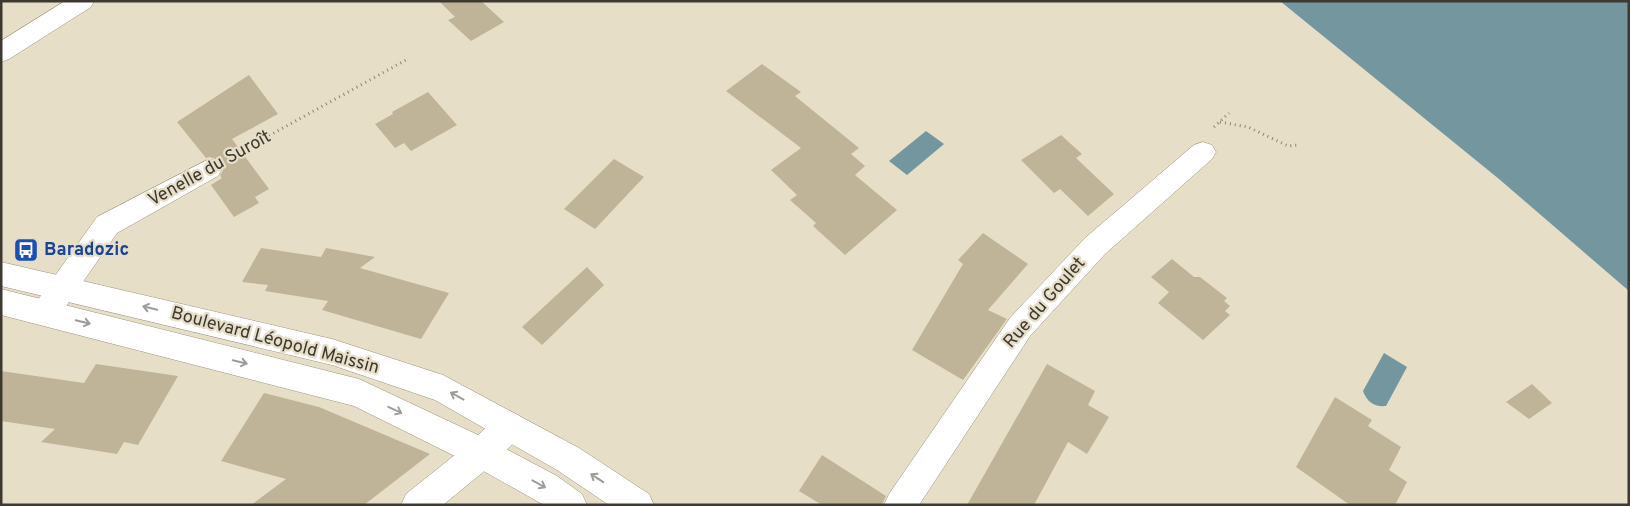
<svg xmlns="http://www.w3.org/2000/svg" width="1630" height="506" viewBox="0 0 1630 506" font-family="Overpass,sans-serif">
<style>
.water{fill:#73969f}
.building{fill:#c0b498}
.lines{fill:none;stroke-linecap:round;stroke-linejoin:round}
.street-casing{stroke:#9a927d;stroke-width:1}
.secondary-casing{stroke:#9a927d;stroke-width:1}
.path{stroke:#8b8576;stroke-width:3;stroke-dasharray:1 4;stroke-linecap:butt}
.street{fill:#fff;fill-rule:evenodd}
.secondary{fill:#fff;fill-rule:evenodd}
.oneway{stroke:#9e9c98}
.labels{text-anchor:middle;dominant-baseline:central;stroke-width:4.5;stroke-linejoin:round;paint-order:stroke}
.street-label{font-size:18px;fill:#3d3930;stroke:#e7dec8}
.transit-label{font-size:18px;font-weight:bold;fill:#164399;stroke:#e7dec8;text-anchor:start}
</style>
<rect width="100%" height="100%" fill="#e7dec8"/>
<g class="water">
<polygon points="1280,1 1629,1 1629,291 1499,179"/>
<polygon points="926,131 944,144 907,175 889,161"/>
<path d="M1384,353l23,14 -21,39c-12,1 -19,-4 -23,-15z"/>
</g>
<g class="building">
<polygon points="439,1 481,1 504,22 471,41 448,20 455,17"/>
<polygon points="762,64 801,92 795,96 859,148 851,154 865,166 855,175 897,210 845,255 813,226 816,223 790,200 797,195 771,170 801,148 726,91"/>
<polygon points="249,75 278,114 232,139 269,189 255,197 259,203 234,217 211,185 222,178 220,176 224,168 220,161 210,157 206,158 177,122"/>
<polygon points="428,92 457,125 411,151 404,143 395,148 375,124 393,114 392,112"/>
<polygon points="1061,135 1082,154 1076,158 1114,194 1088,216 1060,189 1054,193 1021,160"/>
<polygon points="614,159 644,177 595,229 564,209"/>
<polygon points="983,233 1028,264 988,310 1007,319 963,380 912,350 963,264 958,260"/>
<polygon points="261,248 321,257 326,248 375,257 360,268 449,293 421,339 322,310 328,301 265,291 268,285 242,282"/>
<polygon points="1172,259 1194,277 1200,277 1227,298 1224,301 1230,306 1225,311 1230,315 1203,340 1158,303 1169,292 1151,277"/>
<polygon points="587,267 604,285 542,345 522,327"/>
<polygon points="96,364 178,376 138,445 124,442 117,454 41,442 55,429 1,421 1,371 84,383"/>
<polygon points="1047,364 1095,391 1088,405 1109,417 1087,454 1068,442 1034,505 967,505"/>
<polygon points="1532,384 1552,403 1529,419 1506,402"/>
<polygon points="264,393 319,407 430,454 364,505 251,505 286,479 221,461"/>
<polygon points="1335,397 1372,420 1368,426 1401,447 1389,470 1407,482 1395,505 1350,505 1296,467"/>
<polygon points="822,455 886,496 882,505 822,505 799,491"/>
</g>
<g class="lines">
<defs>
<g id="street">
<polygon points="65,1 94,1 91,7 9,59 1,62 1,41"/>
<polygon points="1203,142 1212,145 1216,152 1212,159 1105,254 1030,336 919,505 884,505 889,494 1010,318 1085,238 1194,145"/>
<polygon points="209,159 218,162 222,169 218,176 117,233 55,322 45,326 35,322 31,313 35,304 97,217"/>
<polygon points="509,411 520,416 524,426 520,436 493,464 443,505 401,505 406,494 471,442 498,416"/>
</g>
<g id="secondary">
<polygon points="1,262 332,339 443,375 579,448 649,494 654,505 609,505 557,470 435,400 332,365 1,286"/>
<polygon points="1,289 359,379 493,442 557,476 582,494 587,505 544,505 471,464 354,406 1,315"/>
</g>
</defs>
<use href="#street" class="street-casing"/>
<use href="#secondary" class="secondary-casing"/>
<g class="path">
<polyline points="1220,122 1248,127 1288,146 1299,145"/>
<polyline points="1214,127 1229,113"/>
<polyline points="234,155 406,60"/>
</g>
<use href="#street" class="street"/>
<use href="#secondary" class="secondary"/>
</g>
<defs><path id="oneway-shaft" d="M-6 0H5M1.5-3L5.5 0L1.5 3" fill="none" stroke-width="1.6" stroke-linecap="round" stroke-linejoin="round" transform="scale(1.25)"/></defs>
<g class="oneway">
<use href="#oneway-shaft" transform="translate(150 308) rotate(-167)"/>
<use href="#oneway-shaft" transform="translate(83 322) rotate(14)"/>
<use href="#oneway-shaft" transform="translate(240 362) rotate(14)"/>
<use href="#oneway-shaft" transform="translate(457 396) rotate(-151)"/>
<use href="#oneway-shaft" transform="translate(395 410) rotate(25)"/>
<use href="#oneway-shaft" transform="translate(597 478) rotate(-147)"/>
<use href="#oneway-shaft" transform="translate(539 484) rotate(29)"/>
</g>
<defs>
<symbol id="bus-square" viewBox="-11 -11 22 22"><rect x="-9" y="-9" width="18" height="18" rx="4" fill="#1a4fb4" stroke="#e7dec8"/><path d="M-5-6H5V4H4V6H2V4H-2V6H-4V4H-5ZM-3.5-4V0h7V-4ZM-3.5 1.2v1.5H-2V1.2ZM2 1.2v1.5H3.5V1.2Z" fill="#fff"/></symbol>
</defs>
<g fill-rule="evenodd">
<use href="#bus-square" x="12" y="236" width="28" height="28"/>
</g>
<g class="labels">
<g class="street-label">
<text transform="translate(210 169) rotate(-29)">Venelle du Suroît</text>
<text transform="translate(1045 303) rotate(-49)">Rue du Goulet</text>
<text transform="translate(275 341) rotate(15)">Boulevard Léopold Maissin</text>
</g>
<g class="transit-label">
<text x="44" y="250">Baradozic</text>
</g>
</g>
<rect width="1630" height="506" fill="none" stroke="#3d3930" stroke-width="5"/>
</svg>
